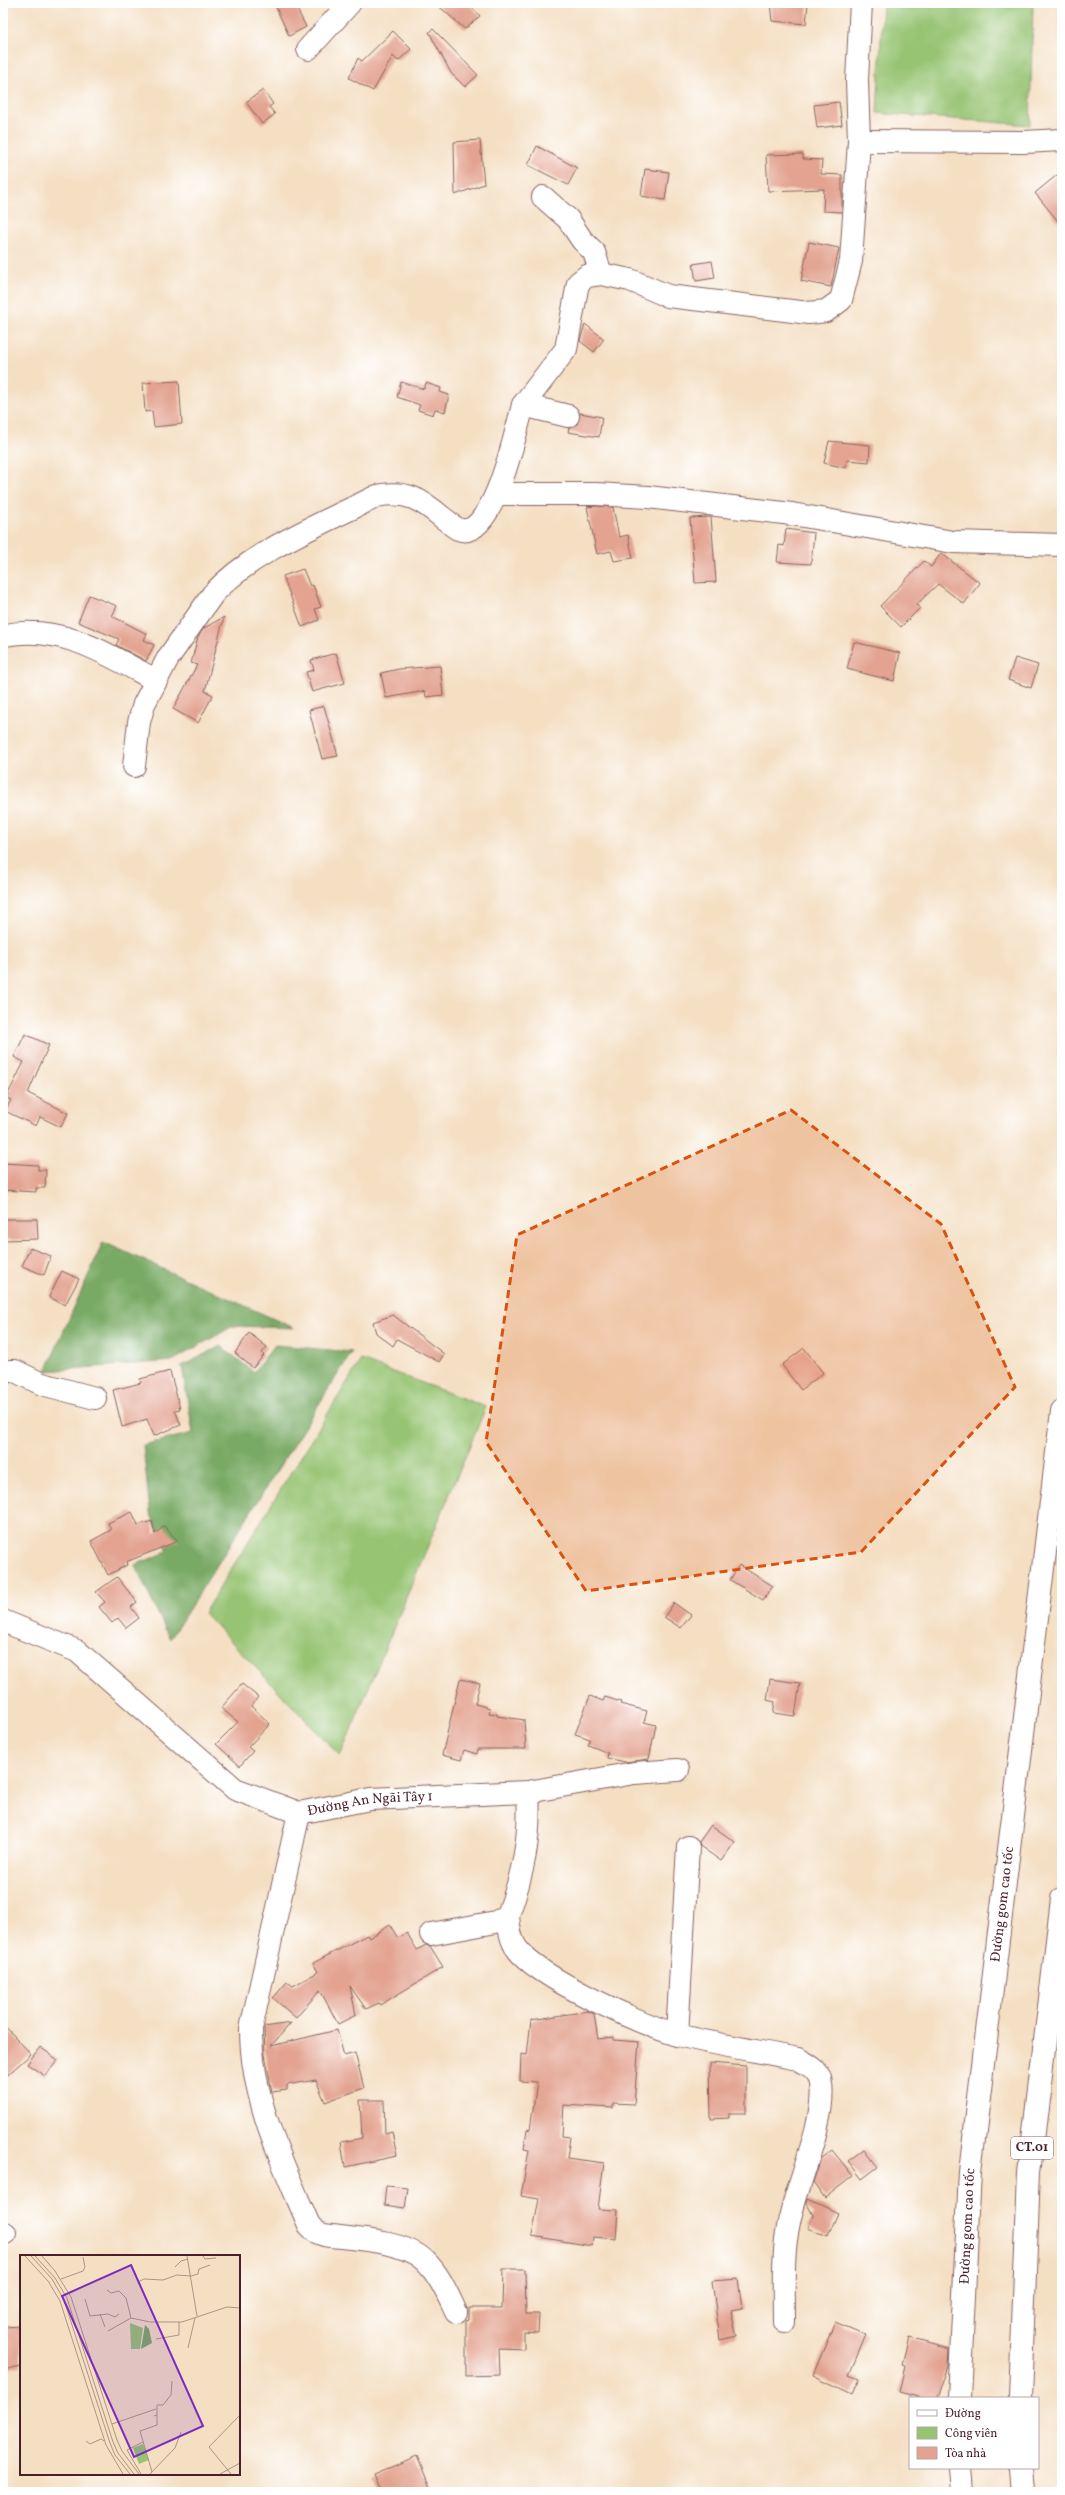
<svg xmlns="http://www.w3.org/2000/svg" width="1065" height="2495" viewBox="0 0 1065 2495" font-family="Vollkorn,serif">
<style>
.green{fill:#97c473;stroke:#70724f}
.forest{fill:#79aa65;stroke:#626448}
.building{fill:#e3a390}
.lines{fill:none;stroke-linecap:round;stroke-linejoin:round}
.minor-casing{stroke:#866260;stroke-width:24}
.major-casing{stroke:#866260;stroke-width:24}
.highway-casing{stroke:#866260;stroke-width:24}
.minor{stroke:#fff;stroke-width:22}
.major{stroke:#fff;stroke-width:22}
.highway{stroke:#fff;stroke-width:22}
.marked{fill:#d8530f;fill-opacity:0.2;stroke:#d8530f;stroke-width:3;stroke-dasharray:8 5;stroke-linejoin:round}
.labels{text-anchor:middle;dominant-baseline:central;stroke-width:3;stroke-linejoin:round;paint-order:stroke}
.shield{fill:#fff;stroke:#80626b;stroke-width:1}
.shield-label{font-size:13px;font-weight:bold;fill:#4a1f2b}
.street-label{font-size:14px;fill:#4a1f2b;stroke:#fff}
.inset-road{fill:none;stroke:#b09286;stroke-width:1}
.view{fill:#7b2cbf;fill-opacity:0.15;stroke:#7b2cbf;stroke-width:2}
.inset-edge{fill:none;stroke:#4a1f2b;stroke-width:2}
</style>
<rect width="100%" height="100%" fill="#fff"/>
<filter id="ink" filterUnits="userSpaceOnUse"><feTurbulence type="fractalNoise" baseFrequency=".025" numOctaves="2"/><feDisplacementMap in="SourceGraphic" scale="8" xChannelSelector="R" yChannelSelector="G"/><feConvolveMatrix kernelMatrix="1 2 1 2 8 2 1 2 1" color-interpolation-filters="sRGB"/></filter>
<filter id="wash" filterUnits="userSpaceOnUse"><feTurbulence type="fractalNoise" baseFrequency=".012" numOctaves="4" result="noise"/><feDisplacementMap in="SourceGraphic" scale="16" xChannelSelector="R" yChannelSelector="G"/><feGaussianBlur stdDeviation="0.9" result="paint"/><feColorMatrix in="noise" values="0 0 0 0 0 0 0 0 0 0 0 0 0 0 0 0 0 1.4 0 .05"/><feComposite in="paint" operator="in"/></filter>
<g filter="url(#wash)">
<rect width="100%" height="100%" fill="#f4dfc3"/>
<g class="green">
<polygon points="883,3 1033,3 1030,125 877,113"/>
<polygon points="361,1360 486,1407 340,1756 204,1613"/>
</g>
<g class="forest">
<polygon points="103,1242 294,1328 233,1326 172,1361 46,1371"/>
<polygon points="275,1345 352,1352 170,1639 135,1565 167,1552 150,1512 143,1445 193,1433 182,1366 221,1346 254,1372"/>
</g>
<g id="blocks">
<g class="building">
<polygon points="274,3 294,3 306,27 289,36"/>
<polygon points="435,3 468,3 480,16 465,29"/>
<polygon points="770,3 808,3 806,24 772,21"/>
<polygon points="433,29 478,75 465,87 451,73 429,32"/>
<polygon points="393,31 411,49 398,61 393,56 373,91 349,78 358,58 362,61"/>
<polygon points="263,90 273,104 269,107 275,114 262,124 246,102"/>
<polygon points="839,102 842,125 817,128 814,105"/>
<polygon points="480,140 484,184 455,195 454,142"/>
<polygon points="537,146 577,168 568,185 528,165"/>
<polygon points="803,154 803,159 822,160 821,174 842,175 842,212 823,211 824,189 768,191 766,155"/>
<polygon points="645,169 669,172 665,200 641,196"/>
<polygon points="1062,171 1062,226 1035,193"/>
<polygon points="809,242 839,248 831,287 801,281"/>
<polygon points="712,261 715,278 696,281 693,264"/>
<polygon points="585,324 604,339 594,352 580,341"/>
<polygon points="179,381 182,424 154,427 152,411 145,412 143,383"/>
<polygon points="401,382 424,389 426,383 441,388 440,392 449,395 445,412 435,409 433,415 418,410 420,405 397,397"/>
<polygon points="580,413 602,417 599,437 568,432 569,428 577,424"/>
<polygon points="829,441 870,445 869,462 847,460 846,468 824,463"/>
<polygon points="596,506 613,507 619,537 628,535 633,558 614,561 611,551 597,554 587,507"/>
<polygon points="711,517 716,582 695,583 690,518"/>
<polygon points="786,529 814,533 811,564 777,562 779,545 784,546"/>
<polygon points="941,553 980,583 964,604 938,584 916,605 920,608 901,627 880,606 924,561 931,567"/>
<polygon points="303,569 310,586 313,585 321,607 315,609 319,620 302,627 283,576"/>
<polygon points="89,595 117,606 112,616 147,634 144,640 154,645 146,661 116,645 119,639 78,622"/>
<polygon points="224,617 205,691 213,695 198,723 173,709 197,665 191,663 198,637 204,628"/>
<polygon points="854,642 900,653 894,681 847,669"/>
<polygon points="336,653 345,683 312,692 306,672 314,670 311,660"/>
<polygon points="1015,658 1038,665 1031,688 1008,680"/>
<polygon points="440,666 443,695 426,697 425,691 386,698 381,673 399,669"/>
<polygon points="324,706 338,756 322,759 309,710"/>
<polygon points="25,1034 49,1045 28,1093 68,1113 61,1127 40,1117 36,1126 5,1111 11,1100 6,1098 24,1062 14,1057"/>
<polygon points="3,1163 38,1165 38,1170 46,1170 45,1188 36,1188 36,1192 3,1190"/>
<polygon points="3,1219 37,1219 38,1239 3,1240"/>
<polygon points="30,1248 51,1256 44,1275 22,1266"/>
<polygon points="62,1271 79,1279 65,1305 49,1297"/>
<polygon points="393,1315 444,1354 439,1362 397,1339 393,1346 376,1333 373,1322"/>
<polygon points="249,1333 267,1347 262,1353 264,1355 253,1368 235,1353"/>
<polygon points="804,1348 823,1373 801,1390 782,1365"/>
<polygon points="170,1371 180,1409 175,1410 181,1425 154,1436 147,1419 122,1427 113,1390 141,1383 140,1379"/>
<polygon points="132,1512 138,1525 152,1521 155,1534 164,1526 178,1541 126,1562 127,1565 108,1575 91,1541 111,1530 108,1523"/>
<polygon points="739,1565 773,1586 763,1600 730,1580"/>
<polygon points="117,1577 137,1602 131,1607 139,1618 126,1628 118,1618 112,1623 99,1607 105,1602 96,1592"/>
<polygon points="674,1603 691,1615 681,1628 664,1617"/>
<polygon points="460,1679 480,1683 475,1704 490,1708 489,1713 497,1714 497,1716 524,1720 526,1749 478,1749 477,1754 464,1750 461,1760 442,1755"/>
<polygon points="770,1679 800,1683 795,1716 773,1713 775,1702 767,1700"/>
<polygon points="242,1684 258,1697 251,1706 270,1724 248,1747 253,1751 240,1766 216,1744 238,1722 221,1708"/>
<polygon points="590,1696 603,1701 605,1697 621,1702 620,1704 647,1711 644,1722 656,1725 649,1759 625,1762 607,1758 608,1753 588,1745 590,1739 575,1734"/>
<polygon points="711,1825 735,1842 721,1861 700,1846 699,1842"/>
<polygon points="390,1925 398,1938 407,1933 417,1950 426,1945 430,1946 443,1967 380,2005 379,2003 366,2009 350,1986 356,2015 338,2024 320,1990 296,2018 273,1998 287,1982 293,1986 318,1972 313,1963 367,1935 369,1938"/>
<polygon points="588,2011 594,2014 598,2039 614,2037 614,2040 639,2042 634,2104 613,2103 613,2108 564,2105 562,2136 570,2137 567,2158 604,2163 598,2209 618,2210 616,2239 593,2237 592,2246 532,2236 539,2199 521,2196 529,2150 524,2149 527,2129 530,2130 537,2082 520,2081 521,2054 527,2055 531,2020"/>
<polygon points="291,2023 271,2046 337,2030 344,2056 355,2053 364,2088 325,2102 316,2080 287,2085 287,2090 272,2092 265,2054 264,2027"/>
<polygon points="3,2024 31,2054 3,2079"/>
<polygon points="40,2047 58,2060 45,2076 27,2064"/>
<polygon points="710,2063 746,2066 746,2113 729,2113 729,2118 711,2119"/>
<polygon points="360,2100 384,2100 385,2134 392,2132 397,2156 345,2167 341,2142 362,2138"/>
<polygon points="864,2149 878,2167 862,2179 848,2161"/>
<polygon points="832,2150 853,2176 825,2198 813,2182 821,2158"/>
<polygon points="386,2186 408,2188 405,2208 384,2205"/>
<polygon points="808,2199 838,2213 828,2236 808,2228 813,2215 807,2204"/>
<polygon points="503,2269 525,2269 526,2314 539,2314 538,2333 524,2332 524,2349 499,2348 500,2375 466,2376 466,2320 469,2319 469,2308 502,2308"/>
<polygon points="738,2279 742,2309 731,2311 737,2336 720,2340 712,2281"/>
<polygon points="835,2322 866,2335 849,2375 859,2379 852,2394 813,2375"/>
<polygon points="21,2326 21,2366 3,2370 3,2327"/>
<polygon points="909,2338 949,2349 948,2365 937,2398 922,2398 899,2392 905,2366 902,2365"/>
<polygon points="417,2456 432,2492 380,2492 373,2474"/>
</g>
</g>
</g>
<g filter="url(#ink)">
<use href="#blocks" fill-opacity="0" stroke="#866260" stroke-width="1"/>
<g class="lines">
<defs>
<g id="minor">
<polyline points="308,49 350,3"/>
<polyline points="859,141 1024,142 1062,140"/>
<polyline points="543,197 568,219 582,240 594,252 601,274"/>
<polyline points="568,416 523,405 566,349 578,283 587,276 601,274 630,280 668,296 809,313 826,311 841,300 851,261 859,141 857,80 861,3"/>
<polyline points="497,494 596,494 648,497 792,514 953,542 1062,545"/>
<path d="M5,635c56,-11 102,19 150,45"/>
<path d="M134,766l5,-44 5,-18 24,-46 45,-64c40,-44 111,-71 164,-98 29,-6 45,4 66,22 5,3 10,9 15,11 35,15 59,-103 65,-124"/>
<polyline points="3,1373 8,1371 15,1371 42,1384 95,1398"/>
<path id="s1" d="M3,1621l74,30 158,138 64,24 71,-14 158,-7 106,-19 44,-3"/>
<path d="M299,1813l-48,216c0,70 31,133 58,196l7,7 8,3c29,4 78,5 100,25 15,14 23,33 32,52"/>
<path d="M508,1915c15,-41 23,-78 20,-123"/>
<path d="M431,1934l65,-12 12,-7c1,12 2,25 10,35 20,27 125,76 160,85 39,10 80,16 120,24 11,6 22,11 23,25 5,36 -24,100 -32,138 -7,33 -5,67 -5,100"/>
<polyline points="677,2035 688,1847"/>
<polyline points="3,2233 5,2233"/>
</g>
<g id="major">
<path id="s2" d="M959,2398l11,-226 92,-761"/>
<polyline points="960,2468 962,2492"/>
</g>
<g id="highway">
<polyline points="1020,2398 1029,2173 1062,1899"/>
<polyline points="1020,2468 1022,2492"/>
</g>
</defs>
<use href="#minor" class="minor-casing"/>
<use href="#major" class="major-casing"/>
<use href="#highway" class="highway-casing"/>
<use href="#minor" class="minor"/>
<use href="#major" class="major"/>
<use href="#highway" class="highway"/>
</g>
</g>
<path class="marked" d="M791,1110l150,114 74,163 -154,165 -275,39 -100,-149 31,-207z"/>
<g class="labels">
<rect class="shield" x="1011" y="2137" width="42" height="22" rx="3"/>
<g class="shield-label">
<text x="1032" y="2148">CT.01</text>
</g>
<g class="street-label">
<text stroke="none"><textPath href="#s1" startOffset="430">Đường An Ngãi Tây 1</textPath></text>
<text stroke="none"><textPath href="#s2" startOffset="496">Đường gom cao tốc</textPath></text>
<text stroke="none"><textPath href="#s2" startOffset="172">Đường gom cao tốc</textPath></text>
</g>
</g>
<g transform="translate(20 2255)">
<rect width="220" height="220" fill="#f4dfc3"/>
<path d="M110,68l13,5 -3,21h-9zM123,189l6,16 -10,4 -6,-16z" fill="#97c473"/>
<path d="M125,70l4,4 3,14 -11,6z" fill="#79aa65"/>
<path class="inset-road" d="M5,1l23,25 12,20 46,144 17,29M11,1l21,23 12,21 46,143 5,12 15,19M15,1l20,22 12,20 46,144 5,11 16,21M22,1l13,15 16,26 46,143 5,11 17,23M167,1l10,60M183,1l2,3 11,-1M155,12l6,-6 7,-2M171,21l7,-2 1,-5 11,-4M41,24l22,-8 2,-4 -2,-10M118,27l6,-3 19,1 14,-5 14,1M87,35l4,3 8,-2 7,7 5,20M65,44l5,17 18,-2 7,3 4,-3M80,59l5,13M88,76l23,-13 19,4h32l45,-15 13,1M136,84l23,-4v-13M168,93l7,-30M137,160v-10h6l8,-10 1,-14M92,169l44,-15M66,186l4,3 11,-5 3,2M132,217l-12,-41 17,-6v-10l-3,1M121,219l-14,-24 16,-8M130,219l25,-26 6,-16M200,219l20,-11M211,219l-22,-27 31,-32"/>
<path class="view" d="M111,10l72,161 -69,31 -72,-161z"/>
<rect width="220" height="220" class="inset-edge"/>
</g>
<rect width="1065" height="2495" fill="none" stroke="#fff" stroke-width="16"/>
<rect x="909" y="2397" width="130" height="72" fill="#ffffff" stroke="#b7a5aa"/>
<rect x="917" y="2410" width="20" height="6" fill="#ffffff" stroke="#b7a5aa"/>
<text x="945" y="2417" font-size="12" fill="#4a1f2b">Đường</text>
<rect x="917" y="2427" width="20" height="12" fill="#97c473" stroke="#b7a5aa"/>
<text x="945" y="2437" font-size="12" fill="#4a1f2b">Công viên</text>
<rect x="917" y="2447" width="20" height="12" fill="#e3a390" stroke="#b7a5aa"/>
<text x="945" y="2457" font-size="12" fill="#4a1f2b">Tòa nhà</text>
</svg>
